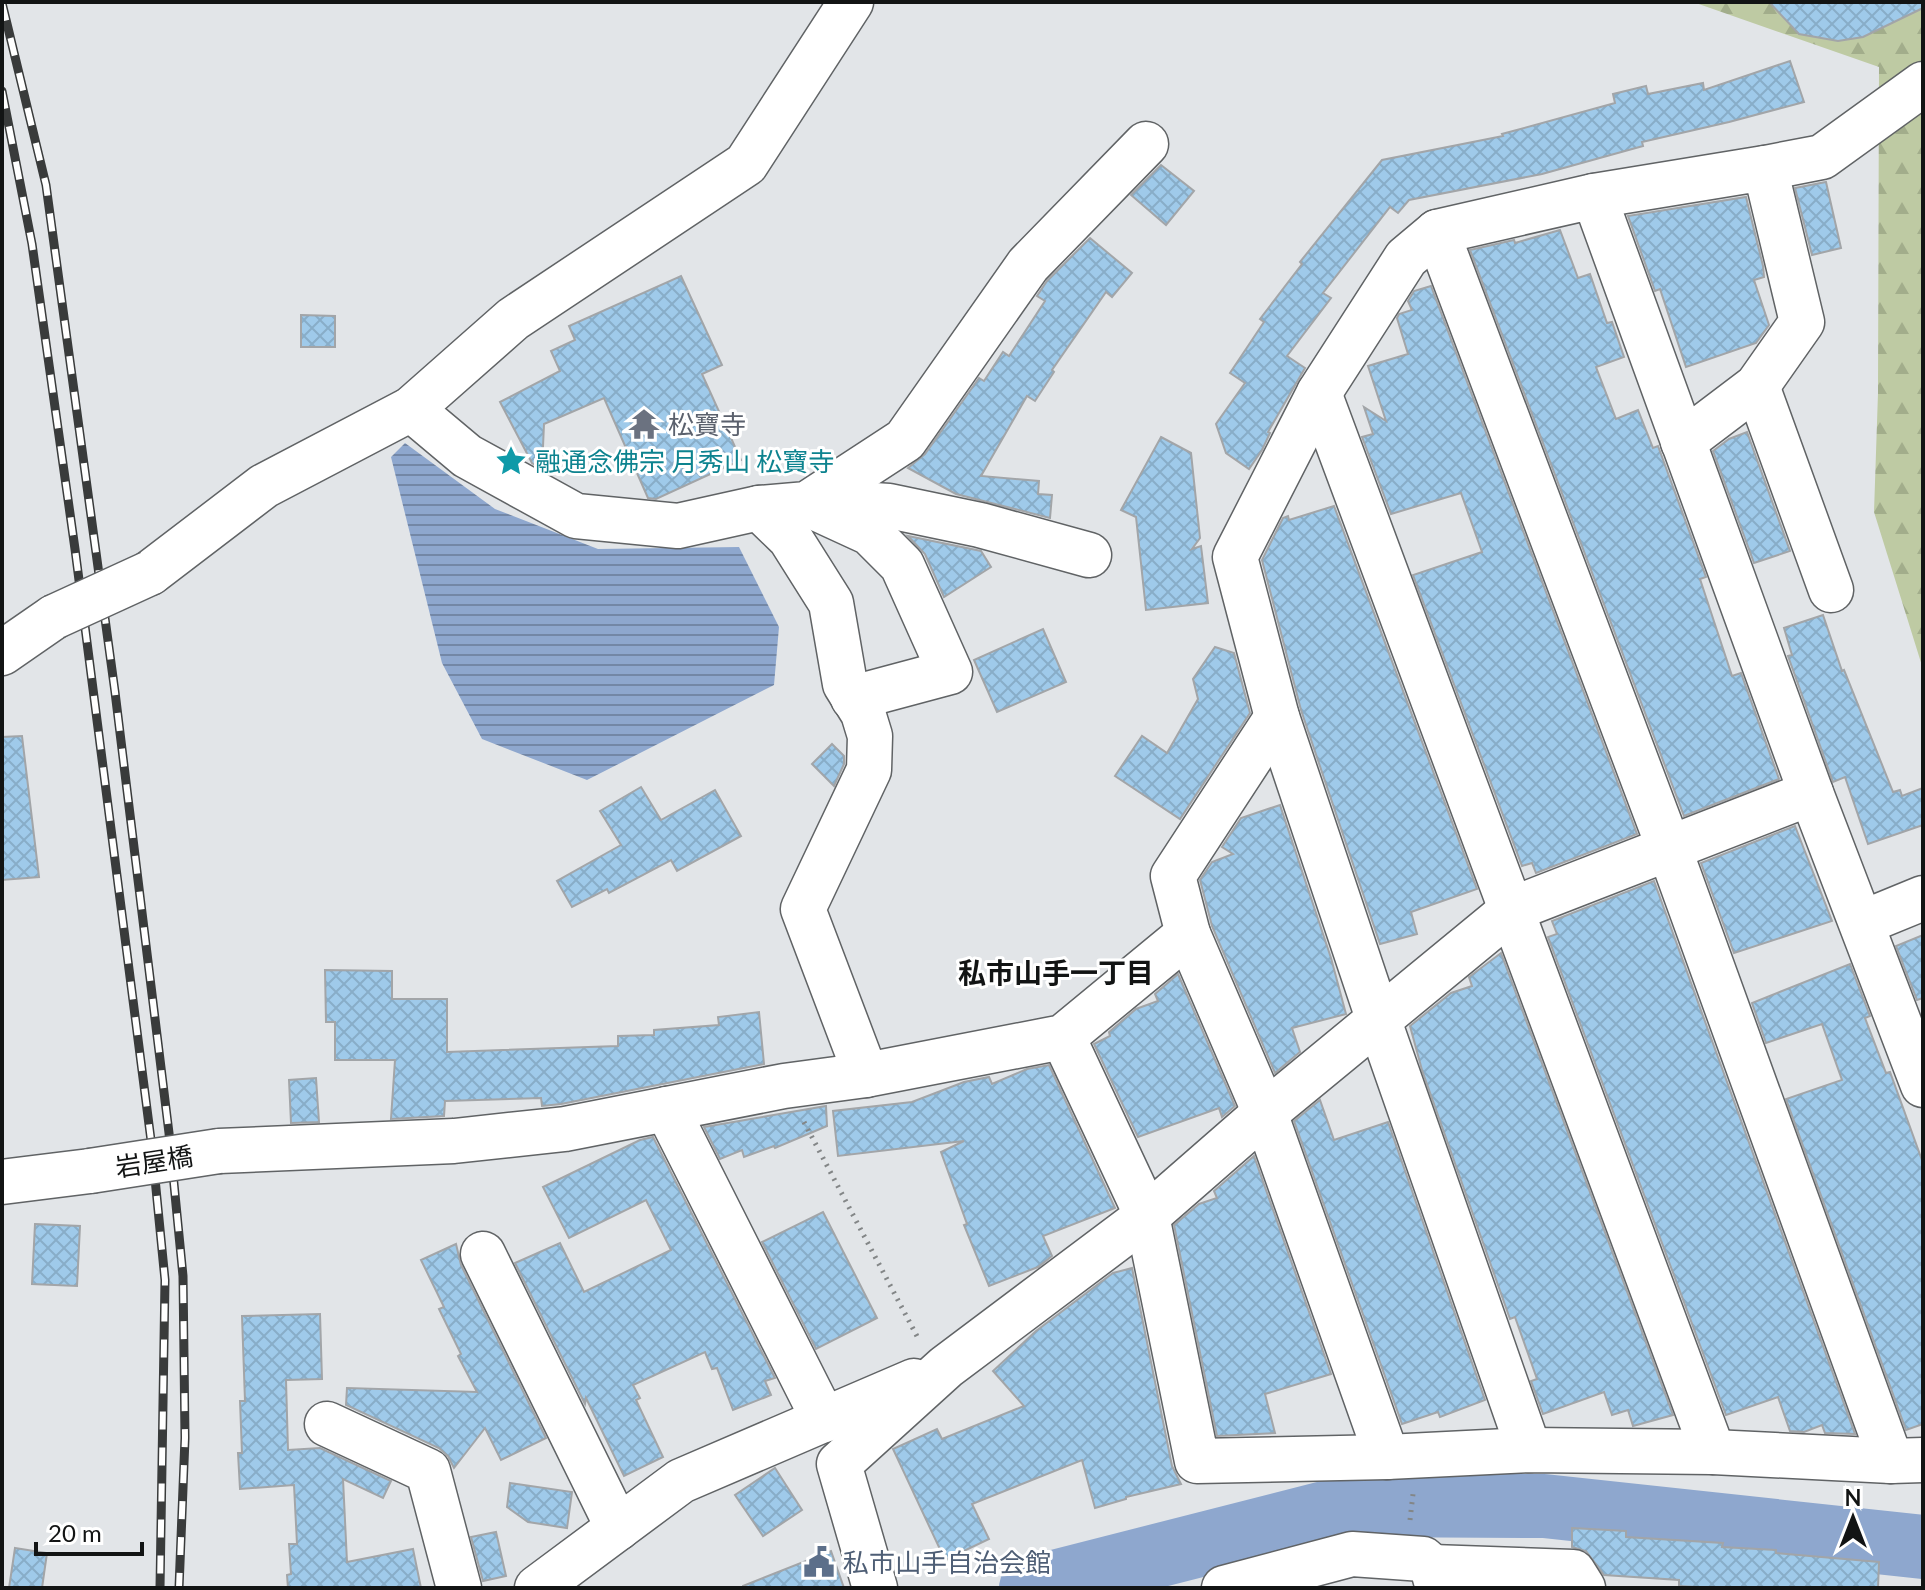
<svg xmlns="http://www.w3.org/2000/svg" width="1925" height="1590" viewBox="0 0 1925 1590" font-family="Lato,'Noto Sans JP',sans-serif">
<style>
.forest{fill:url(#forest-firs)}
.water{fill:url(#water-rules)}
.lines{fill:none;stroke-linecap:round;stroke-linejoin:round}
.river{stroke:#8ea7ce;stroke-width:64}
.building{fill:url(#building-cross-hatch);stroke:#a2a5a8;stroke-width:2}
.minor-casing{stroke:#606365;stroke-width:47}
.path{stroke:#838687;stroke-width:5;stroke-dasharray:2 6;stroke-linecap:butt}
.minor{stroke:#fff;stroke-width:44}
.rail-casing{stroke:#393b3b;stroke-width:9}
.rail{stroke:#fff;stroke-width:6;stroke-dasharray:18;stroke-linecap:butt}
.minor-bridge-casing{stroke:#606365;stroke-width:47;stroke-linecap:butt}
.minor-bridge{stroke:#fff;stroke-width:44}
.labels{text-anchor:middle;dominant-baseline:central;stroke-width:6;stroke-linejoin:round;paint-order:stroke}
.worship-label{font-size:26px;fill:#5b616d;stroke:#fff;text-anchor:start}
.culture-label{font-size:26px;fill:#0d838f;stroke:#fff;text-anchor:start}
.street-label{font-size:26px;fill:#121414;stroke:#fff}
.service-label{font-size:26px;fill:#4e5e75;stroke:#fff;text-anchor:start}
.neighbourhood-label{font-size:28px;font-weight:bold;fill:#121414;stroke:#fff}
</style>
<defs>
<pattern id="forest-firs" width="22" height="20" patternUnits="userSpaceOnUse" patternTransform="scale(2)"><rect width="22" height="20" fill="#becaa3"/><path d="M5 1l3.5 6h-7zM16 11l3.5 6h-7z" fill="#a2ad8b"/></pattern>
<pattern id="water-rules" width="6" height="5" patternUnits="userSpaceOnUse" patternTransform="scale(2)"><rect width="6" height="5" fill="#8ea7ce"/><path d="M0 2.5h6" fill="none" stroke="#7387a6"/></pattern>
<pattern id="building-cross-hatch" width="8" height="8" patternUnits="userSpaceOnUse" patternTransform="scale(2)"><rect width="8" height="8" fill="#9fcaea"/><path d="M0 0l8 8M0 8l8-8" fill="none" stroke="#88adc8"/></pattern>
</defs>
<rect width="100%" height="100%" fill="#e2e5e8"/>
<polygon class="forest" points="1693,2 1923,2 1923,669 1874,512 1878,393 1879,67"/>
<polygon class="water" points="405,443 495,509 598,549 739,547 779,627 774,685 587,780 482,739 442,663 391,457"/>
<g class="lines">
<polyline class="river" points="1031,1588 1356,1505 1544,1506 1923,1547"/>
</g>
<g class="building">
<polygon points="1769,2 1923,2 1923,8 1863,37 1838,41 1799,34"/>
<polygon points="1790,61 1804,102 1729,122 1642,142 1643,146 1542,174 1409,200 1398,213 1390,207 1323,293 1331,298 1287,356 1305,368 1268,432 1270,433 1262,450 1249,469 1226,453 1216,424 1245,383 1230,373 1264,322 1260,319 1302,264 1300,262 1382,160 1503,136 1502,134 1615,103 1613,94 1646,86 1648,94 1703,83 1704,90"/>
<polygon points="1161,165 1194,191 1166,225 1131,195"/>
<polygon points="1826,182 1841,248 1812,255 1795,188"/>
<polygon points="1746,197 1763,266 1764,277 1754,280 1769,325 1756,343 1686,367 1660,289 1655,291 1628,216"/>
<polygon points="1560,230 1578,278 1590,274 1607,323 1612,322 1624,357 1596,367 1616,419 1638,410 1653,448 1658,446 1706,577 1700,579 1732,676 1741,673 1779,779 1684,816 1470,250 1514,240 1515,243"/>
<polygon points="1090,238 1132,273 1112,297 1106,292 1052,370 1054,372 1035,401 1027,396 981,476 1039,481 1038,494 1052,495 1050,518 956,494 908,468 925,454 979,378 984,381 1003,352 1009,356 1045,301 1037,296 1047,281"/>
<polygon points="681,276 722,365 702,374 741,460 656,499 648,498 604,398 544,424 542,469 532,463 500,402 560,371 551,351 575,340 569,326"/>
<polygon points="1431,286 1637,834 1536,873 1532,863 1522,866 1413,575 1482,552 1461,493 1391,514 1362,437 1373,434 1364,407 1386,421 1368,366 1408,354 1397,318 1399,314 1412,310 1408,301 1414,291"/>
<polygon points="301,315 335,316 335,347 301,347"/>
<polygon points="1747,432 1790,551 1754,563 1713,451 1729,439"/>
<polygon points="1161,437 1191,453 1200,538 1192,549 1201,546 1208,603 1146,610 1136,517 1121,510"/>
<polygon points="1334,506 1477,889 1411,912 1417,934 1380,944 1301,710 1262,560 1283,518 1288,516 1289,520"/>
<polygon points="908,536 981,551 991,567 944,597 925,554"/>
<polygon points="1823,615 1842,671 1844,670 1893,792 1900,790 1902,796 1923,788 1923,825 1868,844 1845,777 1833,782 1788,656 1792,655 1784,628"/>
<polygon points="1043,629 1066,682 997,712 974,660"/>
<polygon points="1215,647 1234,653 1250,713 1180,819 1115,776 1142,736 1167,753 1198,699 1193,679"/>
<polygon points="22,736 39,877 2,880 2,737"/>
<polygon points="832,744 844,756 844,764 834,786 812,764"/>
<polygon points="641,787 661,820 715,790 741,836 677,871 671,860 609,893 607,889 572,907 557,881 621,845 600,811"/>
<polygon points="1280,805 1331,958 1346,1014 1292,1028 1300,1052 1275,1073 1212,926 1200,880 1212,862 1233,854 1222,847 1241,818"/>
<polygon points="1795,826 1832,921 1734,953 1701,863"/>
<polygon points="1654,881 1719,1060 1855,1434 1825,1433 1822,1425 1804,1432 1790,1431 1778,1397 1726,1415 1548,937 1557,934 1552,921"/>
<polygon points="1923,935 1923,998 1917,1000 1896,946"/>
<polygon points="1501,953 1673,1415 1633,1426 1628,1410 1612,1415 1604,1392 1543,1414 1531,1381 1537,1379 1515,1317 1510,1319 1422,1070 1410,1026 1451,993 1472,986 1469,977"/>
<polygon points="1850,964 1870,1016 1865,1018 1886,1073 1890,1072 1923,1163 1923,1424 1906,1430 1786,1099 1842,1080 1822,1024 1766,1043 1752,1003"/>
<polygon points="325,970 392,971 392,999 447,999 447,1052 618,1046 618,1036 654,1035 654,1030 719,1025 718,1017 759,1012 764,1064 561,1104 542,1106 541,1098 445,1101 444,1116 391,1119 395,1060 335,1060 335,1022 326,1022"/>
<polygon points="1178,974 1235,1106 1222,1117 1219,1108 1138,1137 1094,1044 1110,1036 1109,1032 1136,1009 1158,1001 1155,994"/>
<polygon points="1049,1065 1115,1208 1043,1236 1052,1256 1038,1267 989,1286 964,1225 967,1224 941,1152 964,1141 838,1156 833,1111 912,1102 964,1082 989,1077 992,1084 1027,1069"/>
<polygon points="316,1078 319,1122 291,1123 289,1080"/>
<polygon points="1320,1100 1334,1140 1388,1122 1485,1400 1440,1417 1438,1412 1402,1424 1294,1121"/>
<polygon points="826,1106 827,1126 775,1148 774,1146 744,1157 742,1150 720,1159 704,1127"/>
<polygon points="653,1137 775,1378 765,1381 771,1395 733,1410 717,1368 712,1369 705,1352 633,1385 640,1398 636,1400 663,1457 624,1476 586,1398 585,1404 515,1263 560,1243 584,1292 671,1250 646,1200 569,1238 543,1187 640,1140"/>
<polygon points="1254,1156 1331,1374 1265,1394 1275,1433 1217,1436 1174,1225 1199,1204 1217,1198 1214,1191"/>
<polygon points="823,1212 877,1318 816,1349 762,1242"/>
<polygon points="35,1224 80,1226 77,1286 32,1284"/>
<polygon points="456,1244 461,1265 546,1438 501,1460 485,1428 454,1468 448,1456 439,1448 346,1405 347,1388 477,1392 458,1356 461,1354 439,1309 444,1307 421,1260"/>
<polygon points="1132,1268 1172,1466 1181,1484 1126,1497 1126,1499 1095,1508 1082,1460 972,1504 989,1539 945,1560 893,1449 937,1429 942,1439 1024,1406 993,1371 1036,1331 1113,1273"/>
<polygon points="320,1314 322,1379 286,1380 288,1450 320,1448 391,1481 383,1498 343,1479 347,1562 413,1549 421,1588 288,1588 287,1575 291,1574 289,1544 297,1544 294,1485 240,1489 238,1453 242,1453 240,1401 245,1401 242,1316"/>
<polygon points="775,1468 802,1510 763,1536 735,1495"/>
<polygon points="510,1483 572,1492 567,1528 528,1522 507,1507"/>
<polygon points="1572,1528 1626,1531 1626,1537 1723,1543 1722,1547 1776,1550 1776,1553 1879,1562 1878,1588 1713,1588 1679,1586 1679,1580 1604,1575 1586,1551 1572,1547"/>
<polygon points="496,1532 506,1576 483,1581 471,1537"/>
<polygon points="15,1548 47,1553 42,1588 9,1588"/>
<polygon points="831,1551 844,1588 743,1588 743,1586"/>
</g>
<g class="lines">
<defs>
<g id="minor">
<polyline points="1765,168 1822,157 1923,84"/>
<polyline points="1594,196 1765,168 1802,322 1757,386 1683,442"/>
<polyline points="1437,232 1669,848 1891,1461"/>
<polyline points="1757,386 1831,590"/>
<polyline points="1319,393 1713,1452"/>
<polyline points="411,409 467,456 576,516 678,526 759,508 807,504 905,440 1028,265 1146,144"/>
<polyline points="826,502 889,506 980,525 1089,555"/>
<polyline points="807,504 870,533 902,565 950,672 853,698"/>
<polyline points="759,508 790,538 831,603 845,684 863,713 870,736 869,770 803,909 866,1075"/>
<polyline points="150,573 264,486 411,409 513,319 746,164 851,2"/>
<polyline points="2,653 54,617"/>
<polyline points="1811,793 1513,909 1265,1113 1147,1216 1197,1461 1387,1457 1529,1450 1713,1452 1891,1461 1923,1460"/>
<polyline points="1862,923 1923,898"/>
<polyline points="1188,934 1265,1113 1387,1457"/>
<polyline points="667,1109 824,1420"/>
<polyline points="219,1151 454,1141 565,1129 784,1086 866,1075 1063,1037 1188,934 1173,876 1277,717"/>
<polyline points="2,1182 90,1171"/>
<polyline points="483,1254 618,1528"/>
<polyline points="327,1424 428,1471 459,1588"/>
<polyline points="1529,1450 1379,1021 1277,717 1235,557 1319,393 1406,258 1437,232 1594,196 1811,793 1923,1085"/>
<polyline points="537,1588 681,1481 914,1381"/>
<polyline points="875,1588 839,1464 946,1367 1147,1216 1063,1037"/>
<polyline points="1224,1588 1352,1554 1423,1559 1432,1567"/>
<polyline points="1438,1588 1432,1567 1573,1572 1583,1588"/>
</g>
</defs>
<use href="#minor" class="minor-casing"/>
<g class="path">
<polyline points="804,1122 919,1340"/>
<polyline points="1410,1520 1413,1494"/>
</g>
<use href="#minor" class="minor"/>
<defs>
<g id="rail">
<polyline points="2,3 46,185 115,692 169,1133 183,1276 185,1438 179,1588"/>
<polyline points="2,91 32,244 75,549 152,1148 165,1280 160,1588"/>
</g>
</defs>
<use href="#rail" class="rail-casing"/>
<use href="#rail" class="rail"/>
<defs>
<g id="minor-bridge">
<polyline points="54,617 150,573"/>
<polyline points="90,1171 219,1151"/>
</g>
</defs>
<use href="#minor-bridge" class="minor-bridge-casing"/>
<use href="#minor-bridge" class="minor-bridge"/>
</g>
<defs>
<symbol id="temple-bare" viewBox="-9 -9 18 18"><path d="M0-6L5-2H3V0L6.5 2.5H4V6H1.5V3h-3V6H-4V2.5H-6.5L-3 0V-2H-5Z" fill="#6b7280" stroke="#fff" stroke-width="2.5" paint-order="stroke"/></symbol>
<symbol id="sight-bare" viewBox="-9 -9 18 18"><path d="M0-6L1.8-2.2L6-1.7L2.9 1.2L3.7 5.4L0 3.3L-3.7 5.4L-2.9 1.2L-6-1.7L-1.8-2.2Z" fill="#0f9aa8" stroke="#fff" stroke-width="2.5" paint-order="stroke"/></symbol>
<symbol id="civic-bare" viewBox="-9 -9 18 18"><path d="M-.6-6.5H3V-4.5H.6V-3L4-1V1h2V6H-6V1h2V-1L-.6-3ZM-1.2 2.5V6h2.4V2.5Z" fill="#5c6f8a" stroke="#fff" stroke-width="2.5" paint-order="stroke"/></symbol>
</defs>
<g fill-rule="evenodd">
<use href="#temple-bare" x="622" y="402" width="44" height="44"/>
<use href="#sight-bare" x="489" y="439" width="44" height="44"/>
<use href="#civic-bare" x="797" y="1540" width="44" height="44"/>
</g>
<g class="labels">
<g class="worship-label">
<text x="668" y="424">松寶寺</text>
</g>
<g class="culture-label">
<text x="535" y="461">融通念佛宗 月秀山 松寶寺</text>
</g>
<g class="street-label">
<text transform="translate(154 1161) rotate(-9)">岩屋橋</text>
</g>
<g class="service-label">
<text x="843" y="1562">私市山手自治会館</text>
</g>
<g class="neighbourhood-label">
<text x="1056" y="972">私市山手一丁目</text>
</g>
</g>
<rect width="1925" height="1590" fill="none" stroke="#121414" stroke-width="8"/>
<g transform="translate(1853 1518)" stroke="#ffffff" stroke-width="6" paint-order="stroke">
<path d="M0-6L14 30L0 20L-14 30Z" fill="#121414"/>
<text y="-12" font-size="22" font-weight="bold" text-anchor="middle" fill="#121414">N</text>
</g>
<path d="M36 1542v12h106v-12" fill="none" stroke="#121414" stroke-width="4"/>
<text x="48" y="1542" font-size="24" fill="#121414" stroke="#ffffff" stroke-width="6" paint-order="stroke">20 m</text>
</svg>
